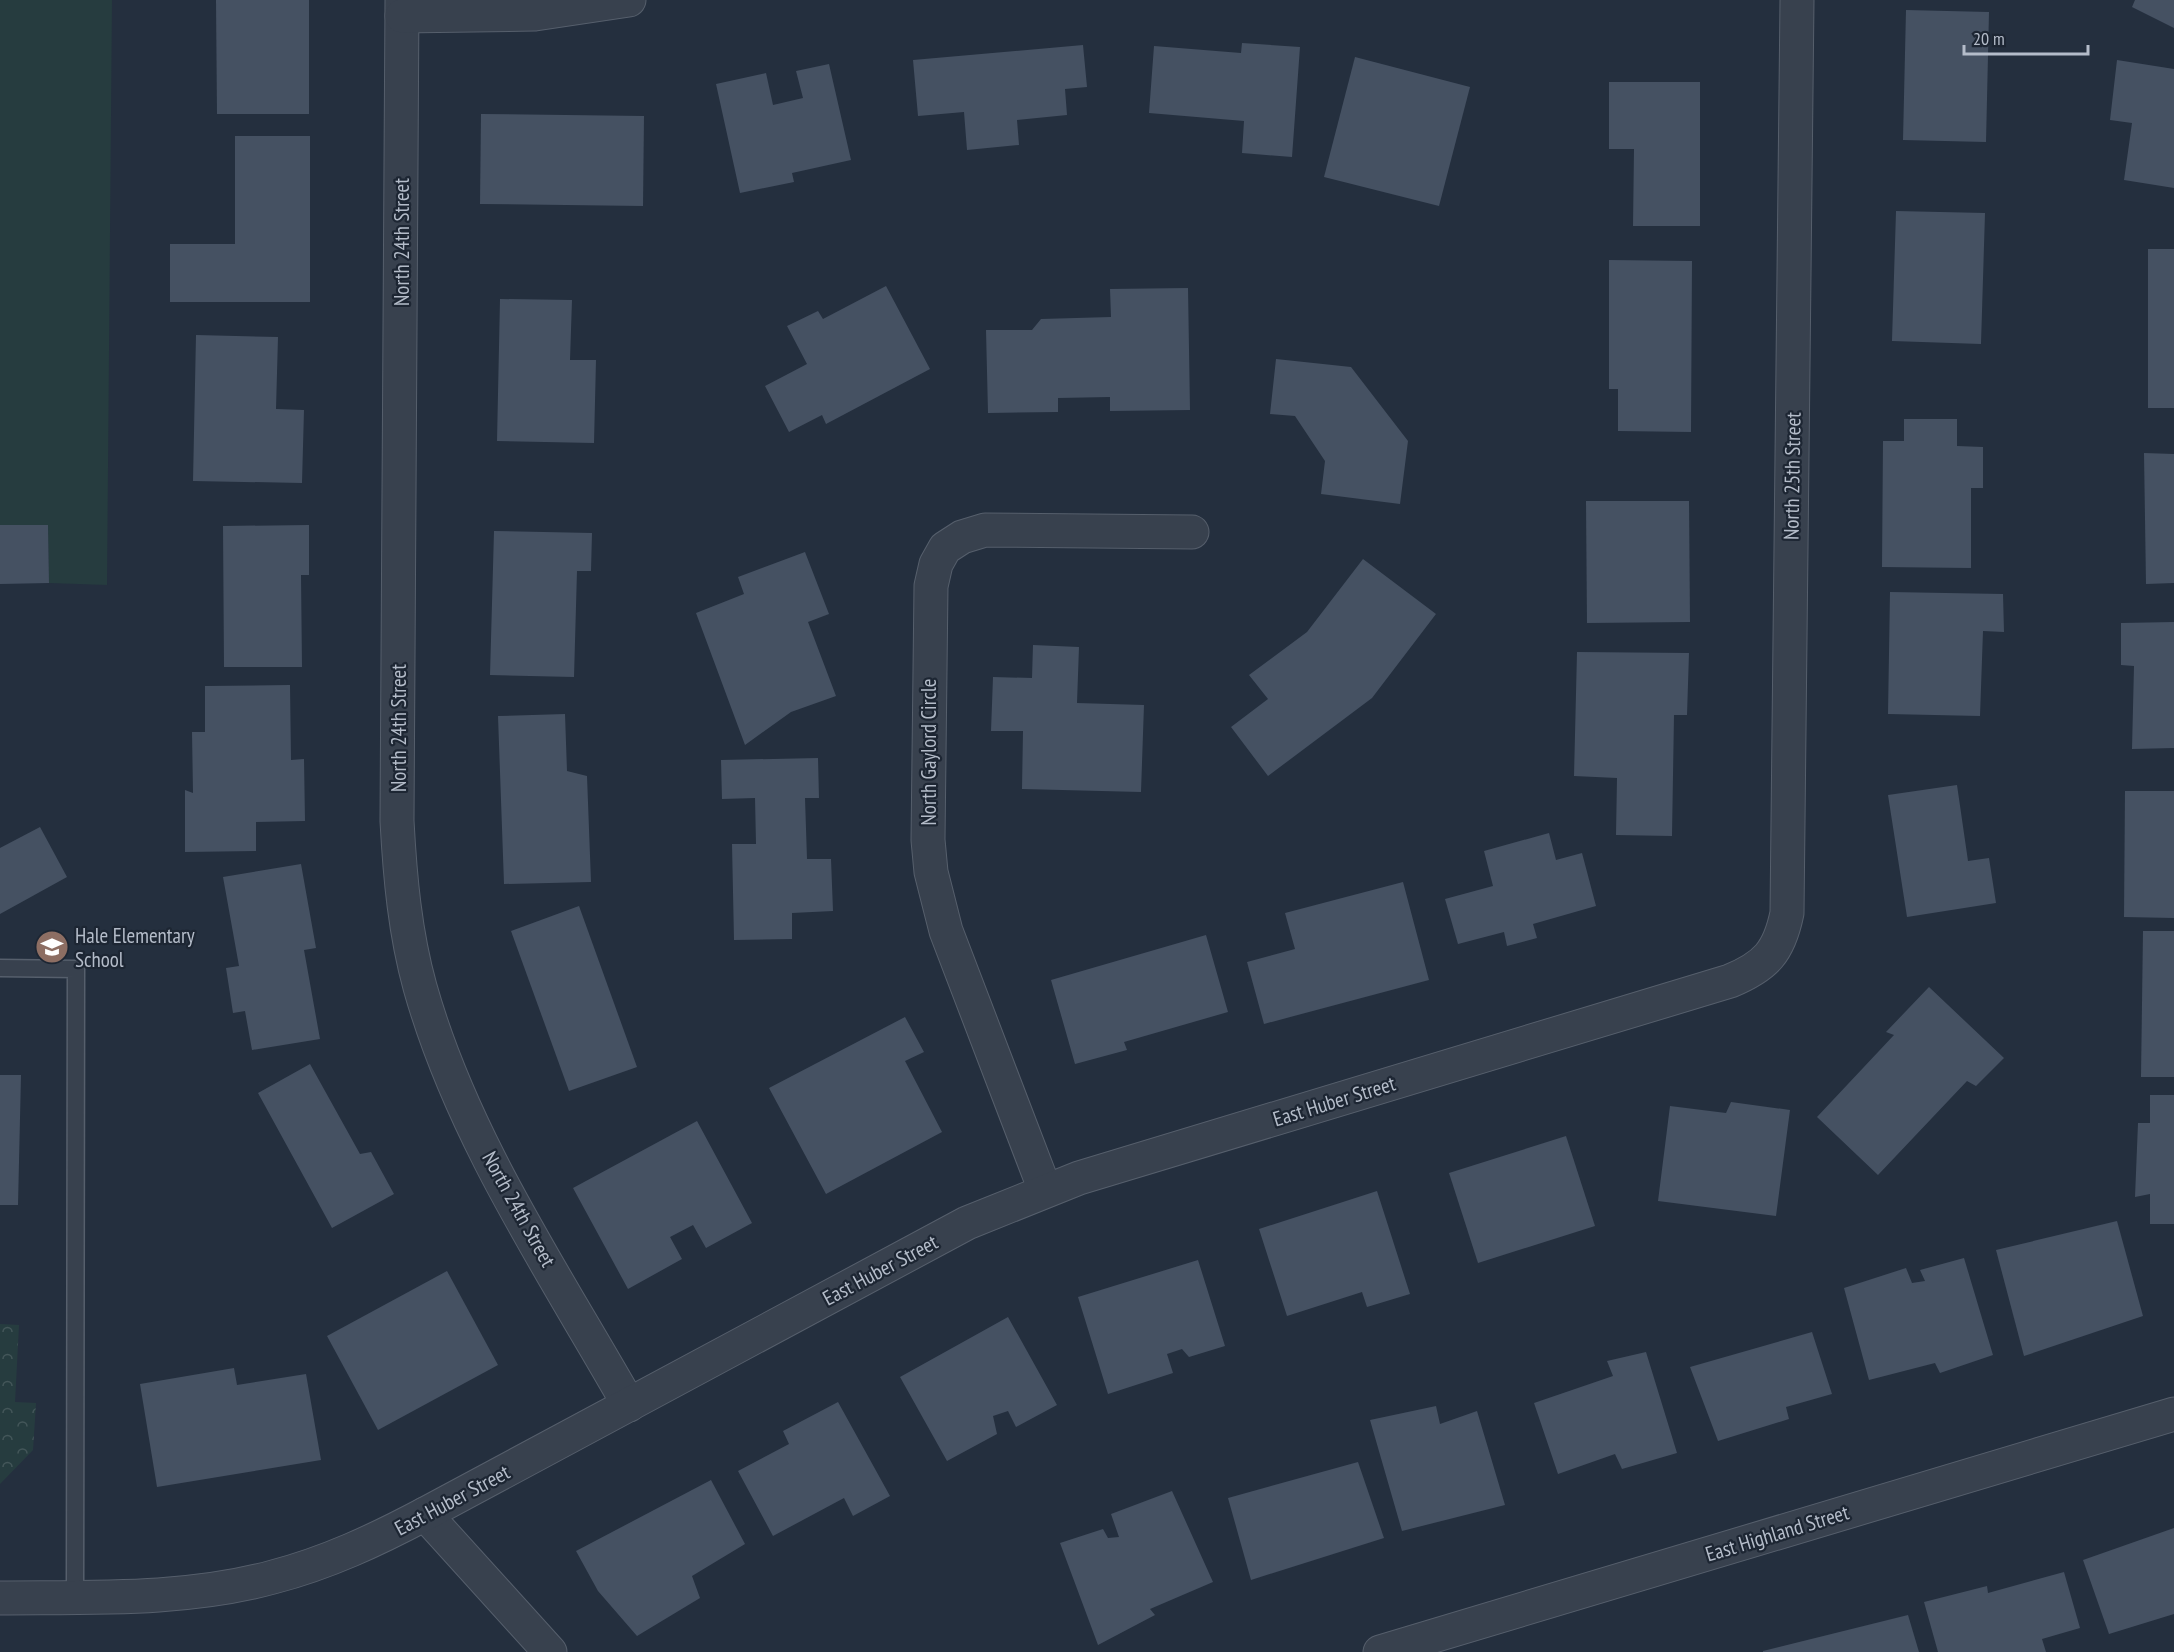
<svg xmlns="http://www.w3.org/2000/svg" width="2174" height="1652" viewBox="0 0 2174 1652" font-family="'PT Sans Narrow',sans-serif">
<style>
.grass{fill:#263c3f}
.park{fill:url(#park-crowns)}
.building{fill:#455162}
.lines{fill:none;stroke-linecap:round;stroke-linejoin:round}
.service-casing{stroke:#565f6c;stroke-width:19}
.minor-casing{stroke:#565f6c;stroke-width:35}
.service{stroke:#38414e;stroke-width:16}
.minor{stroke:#38414e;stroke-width:33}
.labels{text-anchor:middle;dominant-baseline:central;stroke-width:4.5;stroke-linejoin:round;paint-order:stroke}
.street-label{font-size:21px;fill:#b4bcc9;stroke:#1d2633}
.poi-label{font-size:21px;fill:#b4bcc9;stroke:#1d2633;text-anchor:start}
</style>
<defs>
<pattern id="park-crowns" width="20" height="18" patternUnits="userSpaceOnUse" patternTransform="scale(1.5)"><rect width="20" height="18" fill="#263c3f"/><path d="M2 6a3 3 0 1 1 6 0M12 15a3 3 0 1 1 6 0" fill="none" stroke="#435659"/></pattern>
</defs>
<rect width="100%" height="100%" fill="#242f3e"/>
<polygon class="grass" points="0,0 112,0 107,585 49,583 48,525 0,525"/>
<polygon class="park" points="0,1324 19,1325 15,1402 36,1403 33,1450 0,1484"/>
<g class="building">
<polygon points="216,0 309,0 309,114 217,114"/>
<polygon points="2135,0 2174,0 2174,28 2132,7"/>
<polygon points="1906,10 1989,12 1986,142 1903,140"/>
<polygon points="1242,43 1300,47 1292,157 1242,153 1244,121 1149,113 1154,46 1241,53"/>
<polygon points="1083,45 1087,87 1065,89 1067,115 1017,120 1019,145 967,150 964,112 918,116 913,60"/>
<polygon points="1355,57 1470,87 1439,206 1324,177"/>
<polygon points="2117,60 2174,69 2174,188 2124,180 2132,123 2110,120"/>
<polygon points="829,64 851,160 792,173 794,182 740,193 716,84 766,73 773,105 803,98 796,71"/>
<polygon points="1609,82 1700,82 1700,226 1633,226 1634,149 1609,149"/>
<polygon points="481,114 644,116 643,206 480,204"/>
<polygon points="235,136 310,136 310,302 170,302 170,244 235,244"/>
<polygon points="1896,211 1985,213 1981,344 1892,341"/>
<rect x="2148" y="249" width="26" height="159"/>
<polygon points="1609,260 1692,261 1691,432 1618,431 1618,389 1609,389"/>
<polygon points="886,286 930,369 826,424 822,415 789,432 765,386 807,364 787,326 818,311 823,319"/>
<polygon points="1188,288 1190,410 1110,411 1110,397 1058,398 1058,412 988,413 986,330 1032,330 1041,319 1111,317 1110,289"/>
<polygon points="500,299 572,300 570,360 596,360 594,443 497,441"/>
<polygon points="196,335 278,337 276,409 304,410 302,483 193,481"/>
<polygon points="1276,359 1351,367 1408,441 1400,504 1321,494 1325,461 1295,416 1270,414"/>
<polygon points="1904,419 1957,419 1957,446 1983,447 1983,488 1971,488 1971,568 1882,567 1883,441 1904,441"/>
<polygon points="2144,453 2174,454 2174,583 2146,584"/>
<polygon points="1586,501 1689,501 1690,622 1587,623"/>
<polygon points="0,525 48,525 49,583 0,584"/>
<polygon points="309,525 309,575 301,575 302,667 224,667 223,526"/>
<polygon points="494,531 592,533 591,571 577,571 574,677 490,675"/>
<polygon points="805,552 829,614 808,622 836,696 791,712 745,745 696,613 744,594 738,577"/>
<polygon points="1363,559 1436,614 1372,698 1268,776 1231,727 1268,699 1249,675 1307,632"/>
<polygon points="1890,592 2003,594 2004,632 1983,631 1980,716 1888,714"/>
<polygon points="2174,622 2174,748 2132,749 2134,666 2121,665 2121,623"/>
<polygon points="1033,645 1079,647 1077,703 1144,705 1141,792 1022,789 1023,731 991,731 993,677 1032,678"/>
<polygon points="1577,652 1689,653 1687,715 1674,715 1672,836 1616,835 1617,778 1574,776"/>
<polygon points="290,685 291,760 304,759 305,821 256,822 256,851 185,852 185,790 193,793 192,732 205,732 205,686"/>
<polygon points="565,714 567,771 587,776 591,882 504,884 498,716"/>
<polygon points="818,758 819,798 805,798 807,859 831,859 833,911 792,913 792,939 734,940 732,844 756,844 755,798 722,799 721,760"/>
<polygon points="1957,785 1968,861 1989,858 1996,903 1907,917 1888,795"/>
<polygon points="2125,791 2174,791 2174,918 2124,917"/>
<polygon points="40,827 67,877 0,914 0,848"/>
<polygon points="1549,833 1556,860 1582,853 1596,906 1533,924 1537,938 1507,946 1504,932 1458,944 1445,899 1493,886 1484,851"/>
<polygon points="301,864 316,948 304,950 320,1039 252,1050 245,1011 233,1013 226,968 239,966 223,877"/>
<polygon points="1403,882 1429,980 1264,1024 1247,962 1295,949 1285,913"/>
<polygon points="579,906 637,1067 569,1091 511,931"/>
<polygon points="2143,931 2174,931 2174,1077 2141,1077"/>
<polygon points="1206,935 1228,1012 1124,1042 1127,1050 1075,1064 1051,980"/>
<polygon points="1929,987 2004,1058 1976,1086 1967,1081 1878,1175 1817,1117 1894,1035 1886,1032"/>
<polygon points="905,1017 924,1052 905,1061 942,1132 826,1194 769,1088"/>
<polygon points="310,1064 360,1154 371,1152 394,1194 332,1228 258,1093"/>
<polygon points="0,1075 21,1075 18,1205 0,1205"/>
<polygon points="2150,1095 2174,1095 2174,1224 2150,1224 2150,1194 2135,1197 2138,1123 2150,1123"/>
<polygon points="1731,1102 1790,1110 1776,1216 1658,1201 1670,1106 1726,1113"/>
<polygon points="697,1121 752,1223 706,1248 693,1225 670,1237 682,1259 628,1289 573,1188"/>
<polygon points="1566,1136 1595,1226 1478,1263 1449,1173"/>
<polygon points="1377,1191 1410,1294 1367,1307 1362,1292 1287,1316 1259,1229"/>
<polygon points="2117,1221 2143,1316 2024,1356 1996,1250"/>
<polygon points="1964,1258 1993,1355 1940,1373 1935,1363 1869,1380 1844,1288 1906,1268 1912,1283 1925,1281 1920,1270"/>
<polygon points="1198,1260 1225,1346 1189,1357 1182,1349 1167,1354 1173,1373 1108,1394 1078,1297"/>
<polygon points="447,1271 498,1365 378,1430 327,1336"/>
<polygon points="1008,1317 1057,1405 1016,1427 1008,1411 993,1416 997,1434 947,1461 900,1377"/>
<polygon points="1812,1332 1832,1394 1786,1407 1789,1419 1718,1441 1690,1367"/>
<polygon points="1646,1352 1677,1453 1622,1469 1615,1454 1558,1474 1534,1403 1613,1376 1607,1361"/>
<polygon points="234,1368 237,1385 306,1374 321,1460 157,1487 140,1384"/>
<polygon points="838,1402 890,1496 853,1516 844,1498 773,1536 738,1471 789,1444 783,1431"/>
<polygon points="1436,1406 1440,1424 1477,1411 1505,1505 1402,1531 1370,1420"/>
<polygon points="1358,1462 1384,1538 1251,1580 1228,1498"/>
<polygon points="711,1480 745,1544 692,1576 700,1598 637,1636 598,1591 576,1551"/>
<polygon points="1172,1491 1213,1582 1150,1609 1155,1615 1098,1645 1060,1543 1103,1529 1108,1538 1119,1537 1111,1514"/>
<polygon points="2174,1528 2174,1614 2109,1634 2083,1560"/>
<polygon points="2064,1572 2080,1628 2042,1639 2046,1652 1938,1652 1924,1602 1987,1586 1988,1593"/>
<polygon points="1908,1615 1919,1652 1763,1652 1763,1651"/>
</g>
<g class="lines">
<defs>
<polyline id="service" points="0,968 76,969 75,1598"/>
<g id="minor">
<path d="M402,0l-5,821c3,56 8,112 23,166 42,150 133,284 209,418"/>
<polyline points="402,16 535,14 629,0"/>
<polyline points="1045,1190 946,931 931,872 928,840 931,586 936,564 945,548 962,537 985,530 1192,532"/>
<polyline points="425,1514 550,1652"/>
<path d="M0,1598c90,-1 186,3 273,-21 54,-14 103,-37 152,-63l542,-291 112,-45 651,-197c36,-15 49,-29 57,-68l10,-913"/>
<polyline points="1380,1652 2174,1414"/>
</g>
</defs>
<use href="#service" class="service-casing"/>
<use href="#minor" class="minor-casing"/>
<use href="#service" class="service"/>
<use href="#minor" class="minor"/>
</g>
<defs>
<symbol id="school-disc" viewBox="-11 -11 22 22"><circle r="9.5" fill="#8d6e63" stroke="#1d2633"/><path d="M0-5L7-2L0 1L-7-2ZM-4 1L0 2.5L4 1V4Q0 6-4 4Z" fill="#fff"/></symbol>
</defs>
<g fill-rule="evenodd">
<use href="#school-disc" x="33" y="928" width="38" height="38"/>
</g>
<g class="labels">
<g class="street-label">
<text transform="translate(401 242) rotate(-90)">North 24th Street</text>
<text transform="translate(1792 476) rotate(-89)">North 25th Street</text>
<text transform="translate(398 728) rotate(-90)">North 24th Street</text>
<text transform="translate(928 752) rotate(-90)">North Gaylord Circle</text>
<text transform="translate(1334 1101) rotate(-17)">East Huber Street</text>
<text transform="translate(519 1209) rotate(61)">North 24th Street</text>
<text transform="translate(880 1270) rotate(-28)">East Huber Street</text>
<text transform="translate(452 1500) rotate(-28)">East Huber Street</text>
<text transform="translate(1777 1533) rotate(-17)">East Highland Street</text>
</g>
<g class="poi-label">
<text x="75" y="935">Hale Elementary<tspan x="75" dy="24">School</tspan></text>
</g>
</g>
<path d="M1964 45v9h124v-9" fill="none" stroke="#b4bcc9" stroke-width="3"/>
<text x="1973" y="45" font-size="18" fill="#b4bcc9" stroke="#1d2633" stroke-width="4.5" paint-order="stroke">20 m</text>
</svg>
